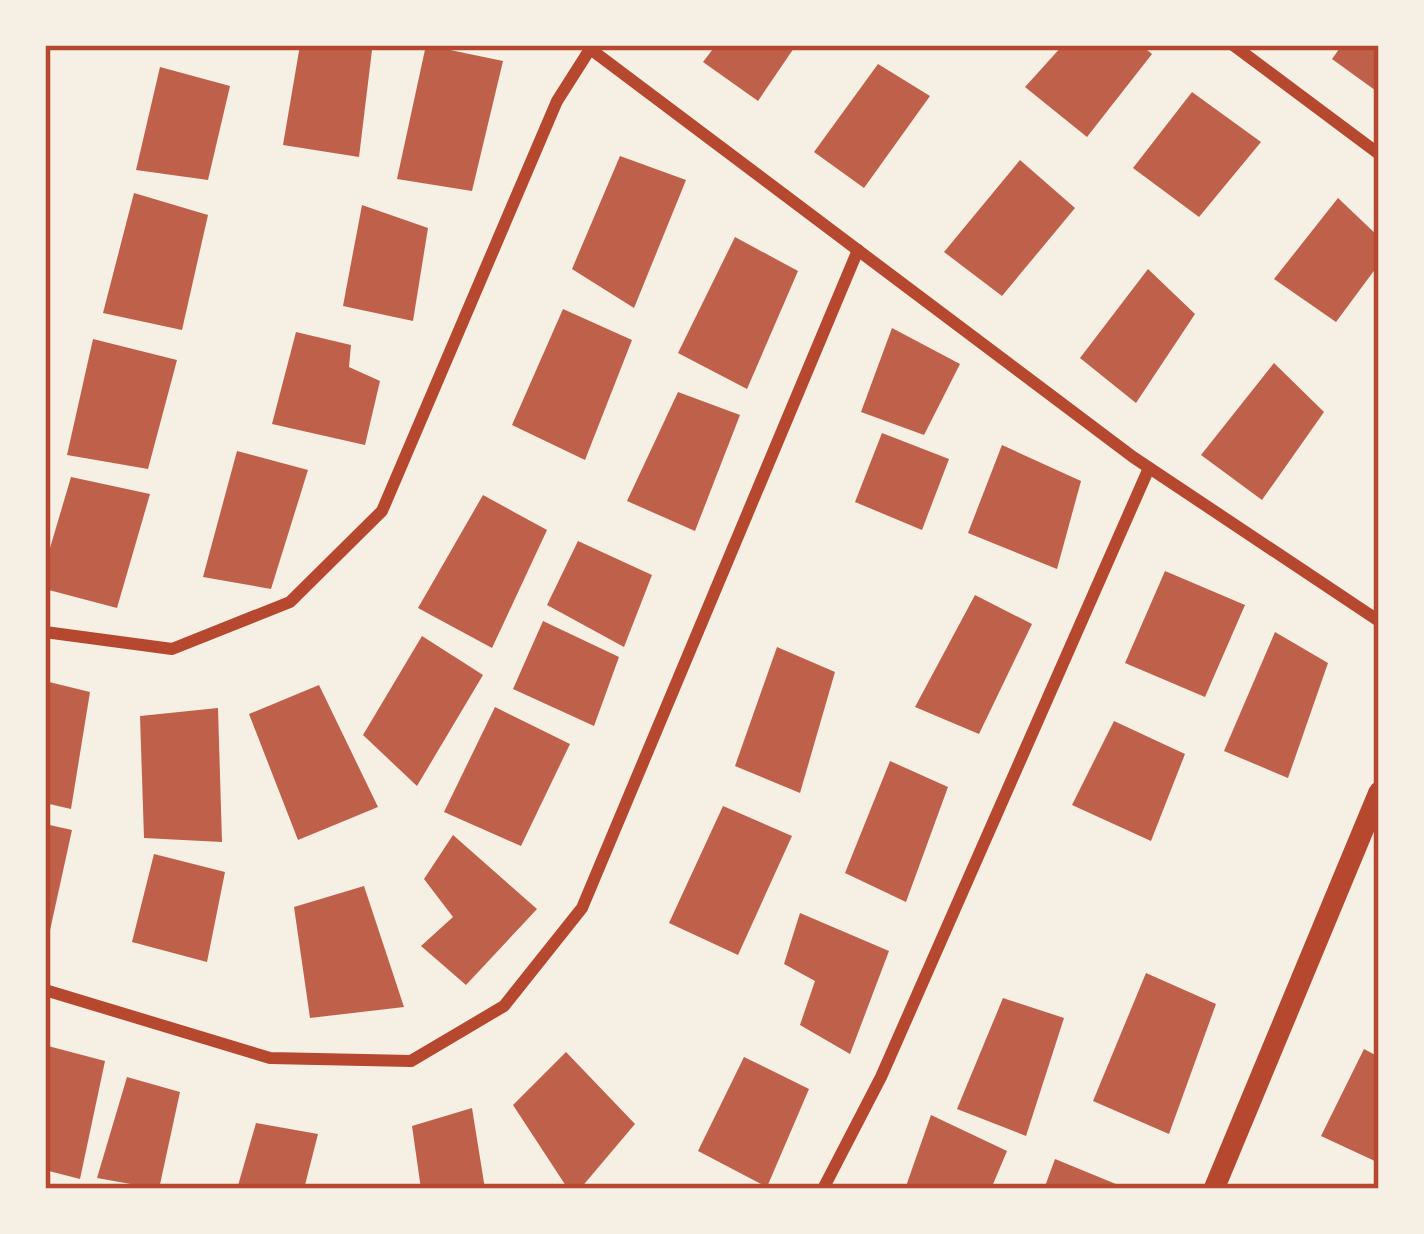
<svg xmlns="http://www.w3.org/2000/svg" width="1424" height="1234" viewBox="0 0 1424 1234" font-family="Figtree,sans-serif">
<style>
.building{fill:#bf614a}
.lines{fill:none;stroke-linecap:round;stroke-linejoin:round}
.minor{stroke:#b5482f;stroke-width:12}
.tertiary{stroke:#b5482f;stroke-width:21}
.neatline{fill:none;stroke:#b5482f;stroke-width:4.5}
</style>
<rect width="100%" height="100%" fill="#f6efe4"/>
<g class="building">
<polygon points="300,45 372,50 359,157 283,145"/>
<polygon points="426,45 503,61 472,191 397,179"/>
<polygon points="716,45 796,45 758,101 703,62"/>
<polygon points="1063,45 1141,45 1152,54 1087,137 1025,87"/>
<polygon points="1342,45 1379,45 1379,93 1332,59"/>
<polygon points="878,64 930,96 864,188 814,152"/>
<polygon points="160,67 230,86 208,180 136,170"/>
<polygon points="1192,92 1261,142 1199,217 1133,168"/>
<polygon points="620,156 686,180 634,308 572,269"/>
<polygon points="1020,160 1075,208 1002,296 944,252"/>
<polygon points="134,193 208,215 182,330 103,313"/>
<polygon points="1338,198 1379,237 1379,264 1336,322 1274,279"/>
<polygon points="362,205 428,228 413,321 343,306"/>
<polygon points="735,237 798,271 747,389 678,353"/>
<polygon points="1148,269 1195,314 1136,403 1080,358"/>
<polygon points="563,309 632,340 585,460 512,425"/>
<polygon points="892,328 960,364 924,435 861,412"/>
<polygon points="296,332 351,345 349,367 380,381 365,445 272,424"/>
<polygon points="93,339 177,360 148,469 67,455"/>
<polygon points="1274,363 1324,412 1262,500 1201,455"/>
<polygon points="678,392 740,415 695,531 627,501"/>
<polygon points="882,433 949,459 922,530 855,502"/>
<polygon points="1002,445 1081,481 1057,569 968,533"/>
<polygon points="237,451 308,470 271,589 203,577"/>
<polygon points="71,477 150,494 117,608 45,589 45,565"/>
<polygon points="483,495 547,530 492,648 418,608"/>
<polygon points="578,541 652,575 624,647 547,605"/>
<polygon points="1165,571 1245,605 1205,697 1125,663"/>
<polygon points="975,595 1032,624 979,734 915,707"/>
<polygon points="543,621 619,657 594,726 513,689"/>
<polygon points="1275,632 1328,663 1288,778 1224,751"/>
<polygon points="422,636 483,675 417,786 363,735"/>
<polygon points="777,647 835,672 800,793 735,766"/>
<polygon points="45,681 90,692 71,809 45,803"/>
<polygon points="319,685 378,807 298,840 249,714"/>
<polygon points="495,707 570,744 521,846 444,812"/>
<polygon points="218,708 222,842 144,838 140,716"/>
<polygon points="1114,721 1185,754 1151,841 1072,805"/>
<polygon points="890,761 948,787 906,902 845,873"/>
<polygon points="723,806 792,836 738,955 669,923"/>
<polygon points="45,824 72,830 47,944 45,944"/>
<polygon points="453,835 537,909 466,985 421,946 453,917 424,879"/>
<polygon points="154,854 225,872 207,962 132,942"/>
<polygon points="364,886 404,1007 310,1018 294,907"/>
<polygon points="800,913 889,951 850,1054 800,1025 815,981 784,964"/>
<polygon points="1146,973 1216,1004 1169,1134 1093,1101"/>
<polygon points="1003,998 1064,1018 1026,1136 957,1109"/>
<polygon points="48,1046 105,1061 80,1179 45,1170"/>
<polygon points="1364,1049 1379,1057 1379,1163 1321,1136"/>
<polygon points="566,1052 635,1124 580,1189 568,1189 513,1105"/>
<polygon points="744,1057 809,1089 767,1187 698,1151"/>
<polygon points="127,1077 180,1092 159,1189 97,1178"/>
<polygon points="472,1108 485,1189 421,1189 412,1126"/>
<polygon points="931,1115 1007,1151 991,1189 905,1189"/>
<polygon points="256,1123 318,1134 304,1189 237,1189"/>
<polygon points="1055,1159 1128,1189 1044,1189"/>
</g>
<g class="lines">
<g class="minor">
<polyline points="585,45 1133,457 1379,621"/>
<polyline points="1233,45 1379,154"/>
<polyline points="45,632 172,649 290,602 382,511 557,101 592,46"/>
<polyline points="45,990 270,1058 411,1061 504,1006 582,908 858,250"/>
<polyline points="823,1189 881,1077 1149,468"/>
</g>
<polyline class="tertiary" points="1214,1189 1379,792"/>
</g>
<rect width="1424" height="1234" fill="none" stroke="#f6efe4" stroke-width="96"/>
<rect x="48" y="48" width="1328" height="1138" class="neatline"/>
</svg>
